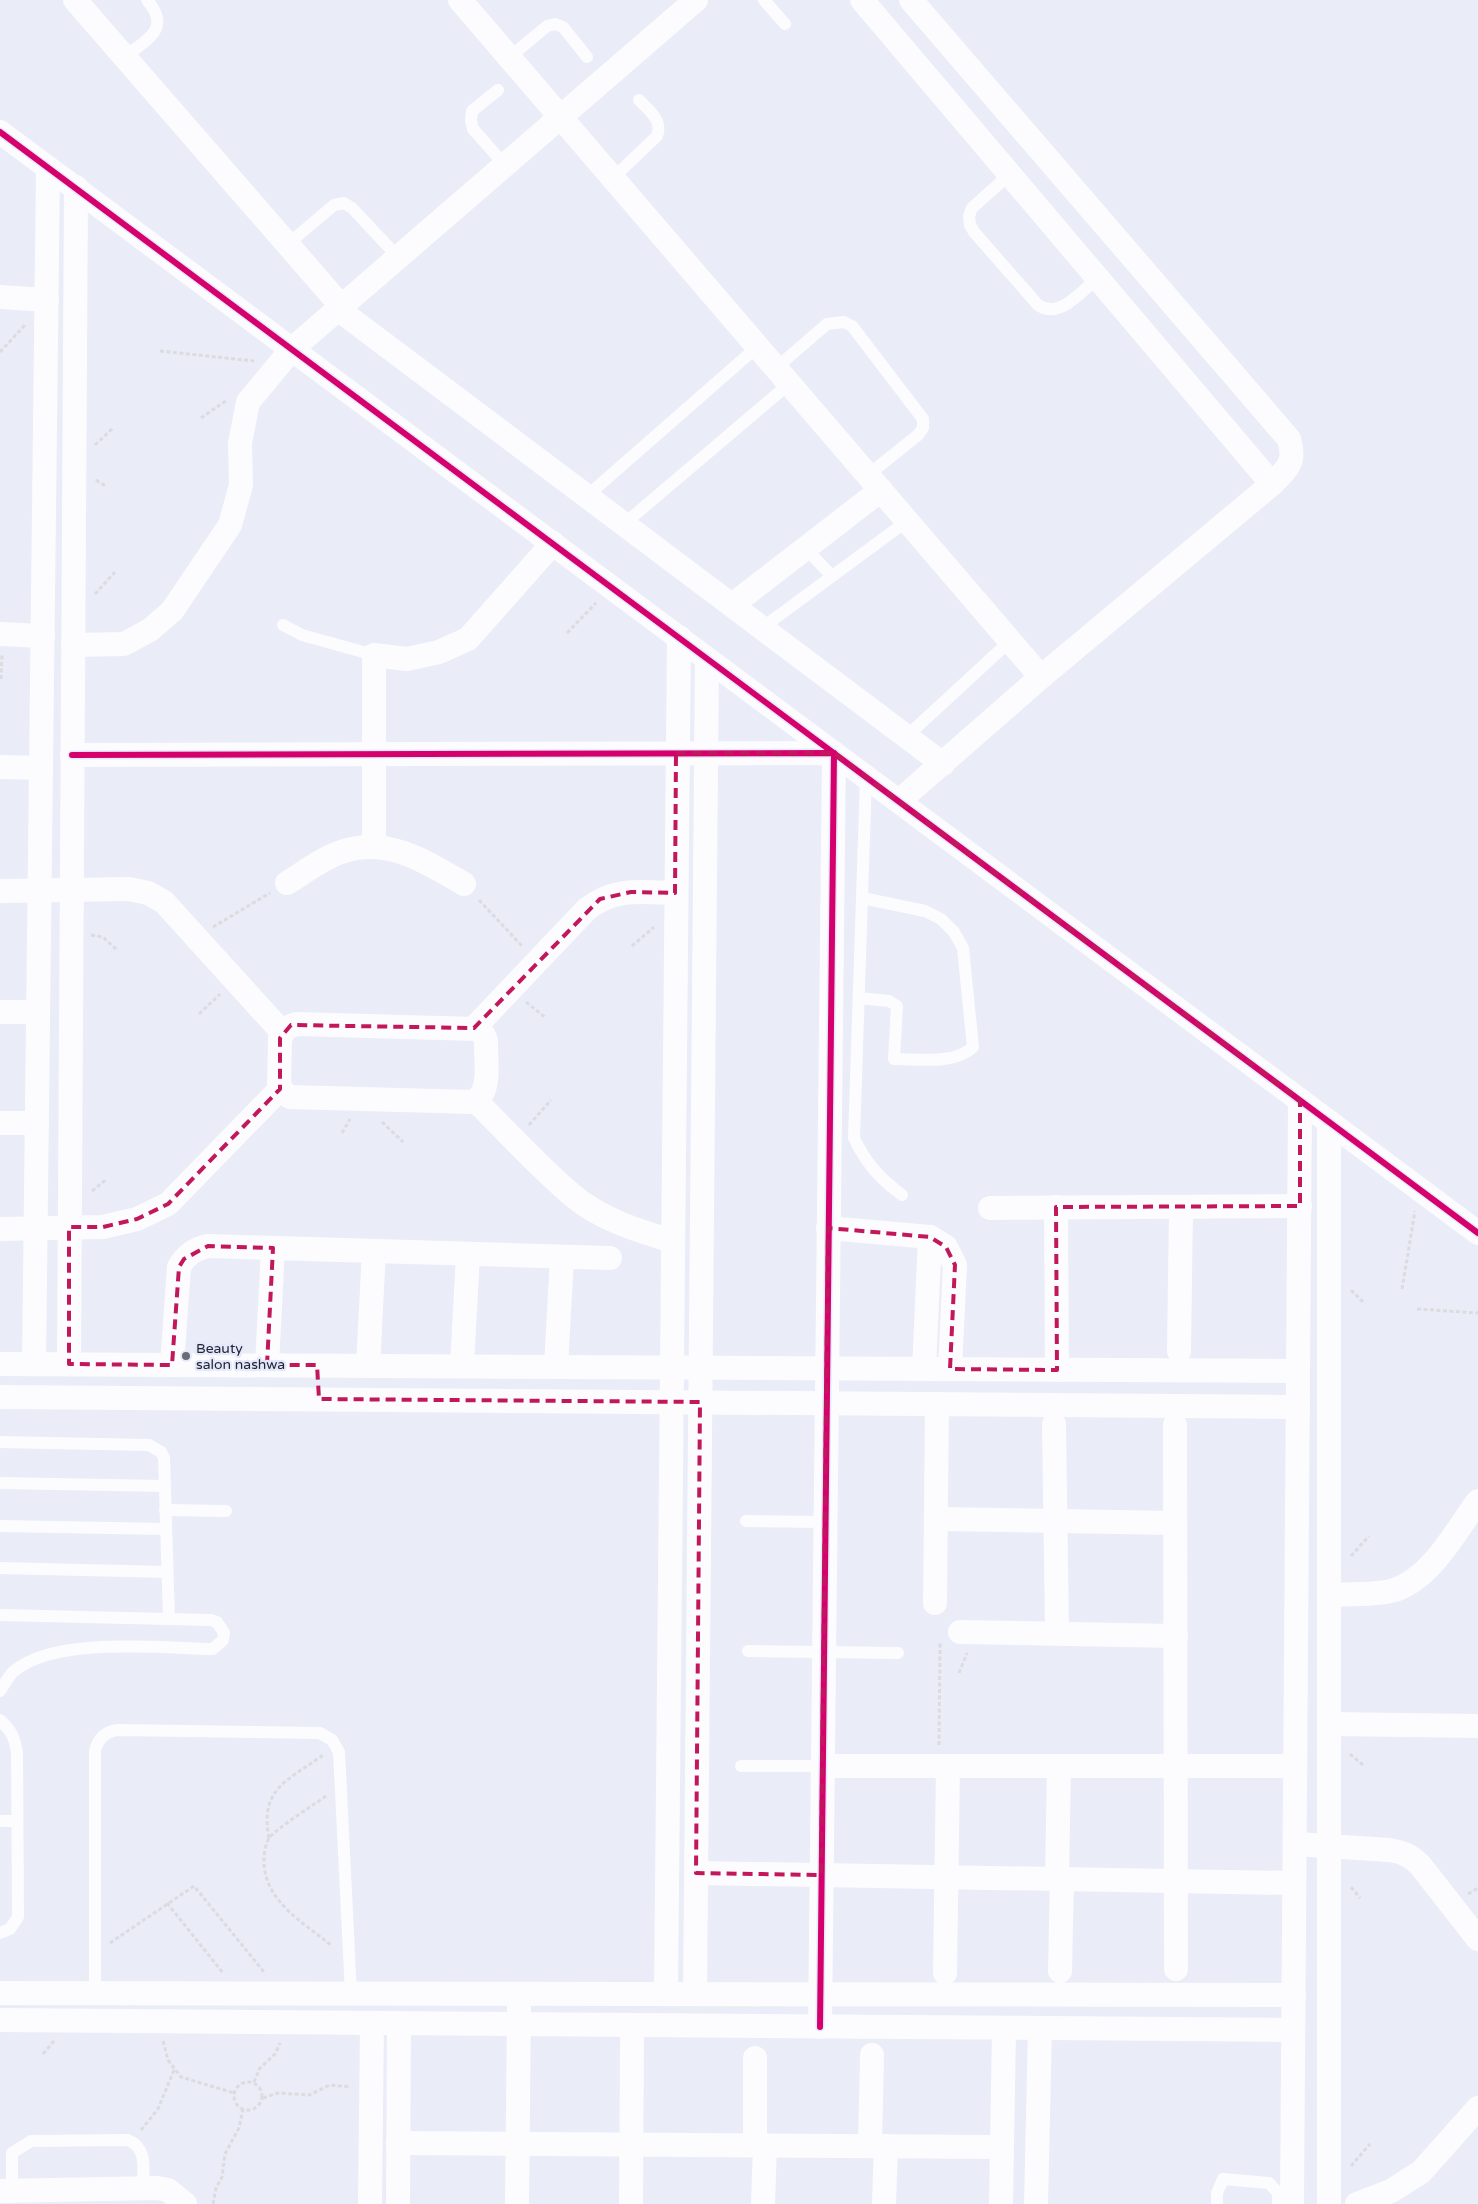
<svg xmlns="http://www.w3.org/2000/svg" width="1478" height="2204" viewBox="0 0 1478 2204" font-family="'Varela Round',sans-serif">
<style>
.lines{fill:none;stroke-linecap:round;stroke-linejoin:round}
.path{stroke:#dcdcdf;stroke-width:3;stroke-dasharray:4 2.5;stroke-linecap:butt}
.service{stroke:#fcfcfe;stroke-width:12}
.minor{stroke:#fcfcfe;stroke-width:24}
.cycleway-casing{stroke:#e4e8fd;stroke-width:9}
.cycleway{stroke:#d6006c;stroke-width:6}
.marked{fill:none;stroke:#c2185b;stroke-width:4;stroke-dasharray:10 6;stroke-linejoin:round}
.poi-dot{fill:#696b75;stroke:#e4e8fd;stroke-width:2}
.labels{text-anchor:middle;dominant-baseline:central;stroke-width:4.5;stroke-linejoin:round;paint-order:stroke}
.poi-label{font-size:14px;fill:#24262f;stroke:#e4e8fd;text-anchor:start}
</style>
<rect width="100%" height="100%" fill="#eaecf7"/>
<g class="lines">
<g class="path">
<polyline points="160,351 254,361"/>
<polyline points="0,352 25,325"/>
<polyline points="201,418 227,400"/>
<polyline points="95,445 113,428"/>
<polyline points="96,480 107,487"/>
<polyline points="95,594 115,572"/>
<polyline points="567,633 596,603"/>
<polyline points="1,679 2,654"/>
<polyline points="479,900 522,946"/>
<polyline points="213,927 270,893"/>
<polyline points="91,935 103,937 118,951"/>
<polyline points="632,946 654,927"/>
<polyline points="526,1002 546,1018"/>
<polyline points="199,1014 220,994"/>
<polyline points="382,1122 403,1142"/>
<polyline points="529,1125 551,1100"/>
<polyline points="342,1133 350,1119"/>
<polyline points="92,1191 107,1179"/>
<polyline points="1402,1289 1415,1211"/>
<polyline points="1351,1290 1365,1304"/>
<polyline points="1417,1309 1478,1313"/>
<polyline points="1351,1556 1369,1536"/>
<polyline points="959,1673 967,1653"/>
<polyline points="939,1745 940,1641"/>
<polyline points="1350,1754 1363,1765"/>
<path d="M326,1796c-14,10 -46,30 -56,41 -4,5 -6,16 -6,22 -1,42 39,63 68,87"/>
<path d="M269,1838c-10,-50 20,-58 54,-83"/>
<polyline points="1351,1887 1360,1898"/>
<polyline points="1468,1894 1478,1888"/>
<polyline points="167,1903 223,1973"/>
<polyline points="110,1943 194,1886 264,1972"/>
<polyline points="163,2041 168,2060 181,2077 234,2093"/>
<polyline points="43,2054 54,2041"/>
<circle cx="248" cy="2096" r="14"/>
<polyline points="254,2082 260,2068 275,2054 280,2043"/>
<polyline points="263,2098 278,2093 309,2095 330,2085 351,2087"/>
<polyline points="141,2130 158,2109 174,2070"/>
<polyline points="1351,2166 1370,2144"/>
<polyline points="213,2204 216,2188 222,2177 225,2154 239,2128 243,2109"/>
</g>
<g class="service">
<polyline points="764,0 785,24"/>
<path d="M125,57c22,-18 47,-28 22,-57"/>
<polyline points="510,57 547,26 555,24 563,27 587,57"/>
<polyline points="498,90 472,111 471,121 473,129 505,165"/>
<path d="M1010,174l-38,34 -3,8 1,9 4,7 64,73c22,15 43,-14 60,-27"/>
<path d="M613,178l44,-42c6,-16 -8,-25 -18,-36"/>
<polyline points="288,244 334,205 344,203 352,208 399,258"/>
<polyline points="776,368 827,324 844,322 852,326 923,419 923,428 918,435 868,475"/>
<polyline points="587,496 757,347"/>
<polyline points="624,524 789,384"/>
<polyline points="806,549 832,576"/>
<polyline points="283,625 302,635 374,655"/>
<polyline points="762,628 907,521"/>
<polyline points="907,736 1010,641"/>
<path d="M866,777l-12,361c12,25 25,40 48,57"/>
<path d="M859,998l30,3 8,5 -3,53c24,0 61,6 79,-12l-10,-99 -9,-16 -13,-13 -16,-8 -63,-13"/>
<polyline points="0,1442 149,1445 161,1452 164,1458 169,1619"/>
<polyline points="0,1483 165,1486"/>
<polyline points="165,1510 226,1511"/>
<polyline points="746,1521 825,1522"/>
<polyline points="0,1526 166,1529"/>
<polyline points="0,1568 167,1572"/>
<path d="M0,1615l211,5 6,2 7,11 -1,7 -10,9c-52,-1 -160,-13 -200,23 -5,5 -9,13 -13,19"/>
<polyline points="748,1651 898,1653"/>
<path d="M0,1720c11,10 15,18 17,33l1,164 -8,12 -10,4"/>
<polyline points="741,1766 823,1766"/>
<polyline points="0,1821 17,1821"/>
<path d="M95,1994v-243c3,-13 11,-20 24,-21l201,3 12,7 7,12 12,242"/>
<path d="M12,2190v-37l19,-12 97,-1c20,8 15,30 15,48"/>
<polyline points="1217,2204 1217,2193 1223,2179 1269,2183 1278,2193 1278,2204"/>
</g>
<g class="minor">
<polyline points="75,0 342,307"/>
<polyline points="460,0 1041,677"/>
<polyline points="862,0 1272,484"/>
<polyline points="0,132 1478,1233"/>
<polyline points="0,297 47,300"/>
<polyline points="339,310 943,764"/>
<polyline points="732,605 881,490"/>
<polyline points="0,634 43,636"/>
<polyline points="73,645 124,644 150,630 172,611 230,525 241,485 240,443 248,402 292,349 696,0"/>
<polyline points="72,755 834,753 820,2027"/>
<polyline points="0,767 41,768"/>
<path d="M899,801l142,-124 231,-193c16,-16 24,-22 17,-45l-378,-439"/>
<polyline points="374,847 374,655 407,659 439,652 468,639 553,543"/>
<path d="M287,883c18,-11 37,-26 57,-32 45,-14 82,11 120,33"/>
<polyline points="0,891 129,889 148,893 164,902 282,1032"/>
<polyline points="0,1012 38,1012"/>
<path d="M296,1024l181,5 6,5 3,6c-1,18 7,55 -14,62l-182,-5 -7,-5 -4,-8 1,-46 6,-10z"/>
<path d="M474,1028l113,-119c29,-22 54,-17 88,-16"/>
<path d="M476,1101c31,31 62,65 96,94 28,24 66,36 101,46"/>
<polyline points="0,1123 37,1123"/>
<polyline points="1056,1207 1057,1370"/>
<polyline points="990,1208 1300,1206"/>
<polyline points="828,1228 930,1237 946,1247 955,1265 950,1369"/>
<polyline points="0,1229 103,1227 137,1219 168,1204 280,1089"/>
<polyline points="1179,1351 1181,1207"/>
<polyline points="0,1364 1298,1371"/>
<polyline points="34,1364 48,168"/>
<polyline points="69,1364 76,187"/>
<path d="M172,1365l7,-98c7,-12 15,-18 29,-21l402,12"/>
<polyline points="267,1365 273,1248"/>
<polyline points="368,1366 374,1251"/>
<polyline points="462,1366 468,1254"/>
<polyline points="556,1367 562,1257"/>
<polyline points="924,1369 930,1237"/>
<polyline points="0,1397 1298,1407"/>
<polyline points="1054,1424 1057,1633"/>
<polyline points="1175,1425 1176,1969"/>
<polyline points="936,1519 1175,1523"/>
<path d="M1329,1595c20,-1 42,0 62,-4 39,-10 64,-59 87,-90"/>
<polyline points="935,1603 937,1404"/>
<polyline points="960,1632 1176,1636"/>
<polyline points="1329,1724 1478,1726"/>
<polyline points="823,1766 1295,1766"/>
<path d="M1295,1844l94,6c13,2 21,5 31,15l58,74"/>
<polyline points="696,1873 1294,1883"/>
<polyline points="1057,1879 1059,1766"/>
<polyline points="1060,1971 1062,1879"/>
<polyline points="945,1973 948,1766"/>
<polyline points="0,1993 1294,1995"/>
<polyline points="666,1994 679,637"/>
<polyline points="695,1994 707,659"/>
<polyline points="0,2020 1293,2030"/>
<polyline points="398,2143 1002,2147"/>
<polyline points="755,2145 755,2058"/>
<polyline points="870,2146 872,2055"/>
<polyline points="0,2191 157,2188 168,2190 185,2204"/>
<polyline points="370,2204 372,2023"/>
<polyline points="398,2204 399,2023"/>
<polyline points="517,2204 519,2008"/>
<polyline points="631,2204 632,2039"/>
<polyline points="763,2204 765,2145"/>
<polyline points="884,2204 886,2146"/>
<polyline points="1001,2204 1004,2028"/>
<polyline points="1036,2204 1040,2028"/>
<polyline points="1292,2204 1300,1100"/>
<polyline points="1329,2204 1329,1122"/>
<polyline points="1357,2204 1391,2191 1421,2172 1478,2108"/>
</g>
<defs>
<g id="cycleway">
<polyline points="0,132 1478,1233"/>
<polyline points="72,755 834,753 820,2027"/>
</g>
</defs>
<use href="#cycleway" class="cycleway-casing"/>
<use href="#cycleway" class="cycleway"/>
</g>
<path class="marked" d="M676,753h158l466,347v106l-244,1 1,163 -107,-1 5,-104 -9,-18 -16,-10 -102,-9 -7,647 -125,-2 4,-471 -381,-3 -2,-34h-50l6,-117 -65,-2 -24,13 -5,8 -7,98 -103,-1v-137h34l34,-8 31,-15 112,-115v-51l11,-13 183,3 126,-129 31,-7 44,1z"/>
<circle class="poi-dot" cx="186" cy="1356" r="5"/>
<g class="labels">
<g class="poi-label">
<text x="196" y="1348">Beauty<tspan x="196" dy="16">salon nashwa</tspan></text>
</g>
</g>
</svg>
